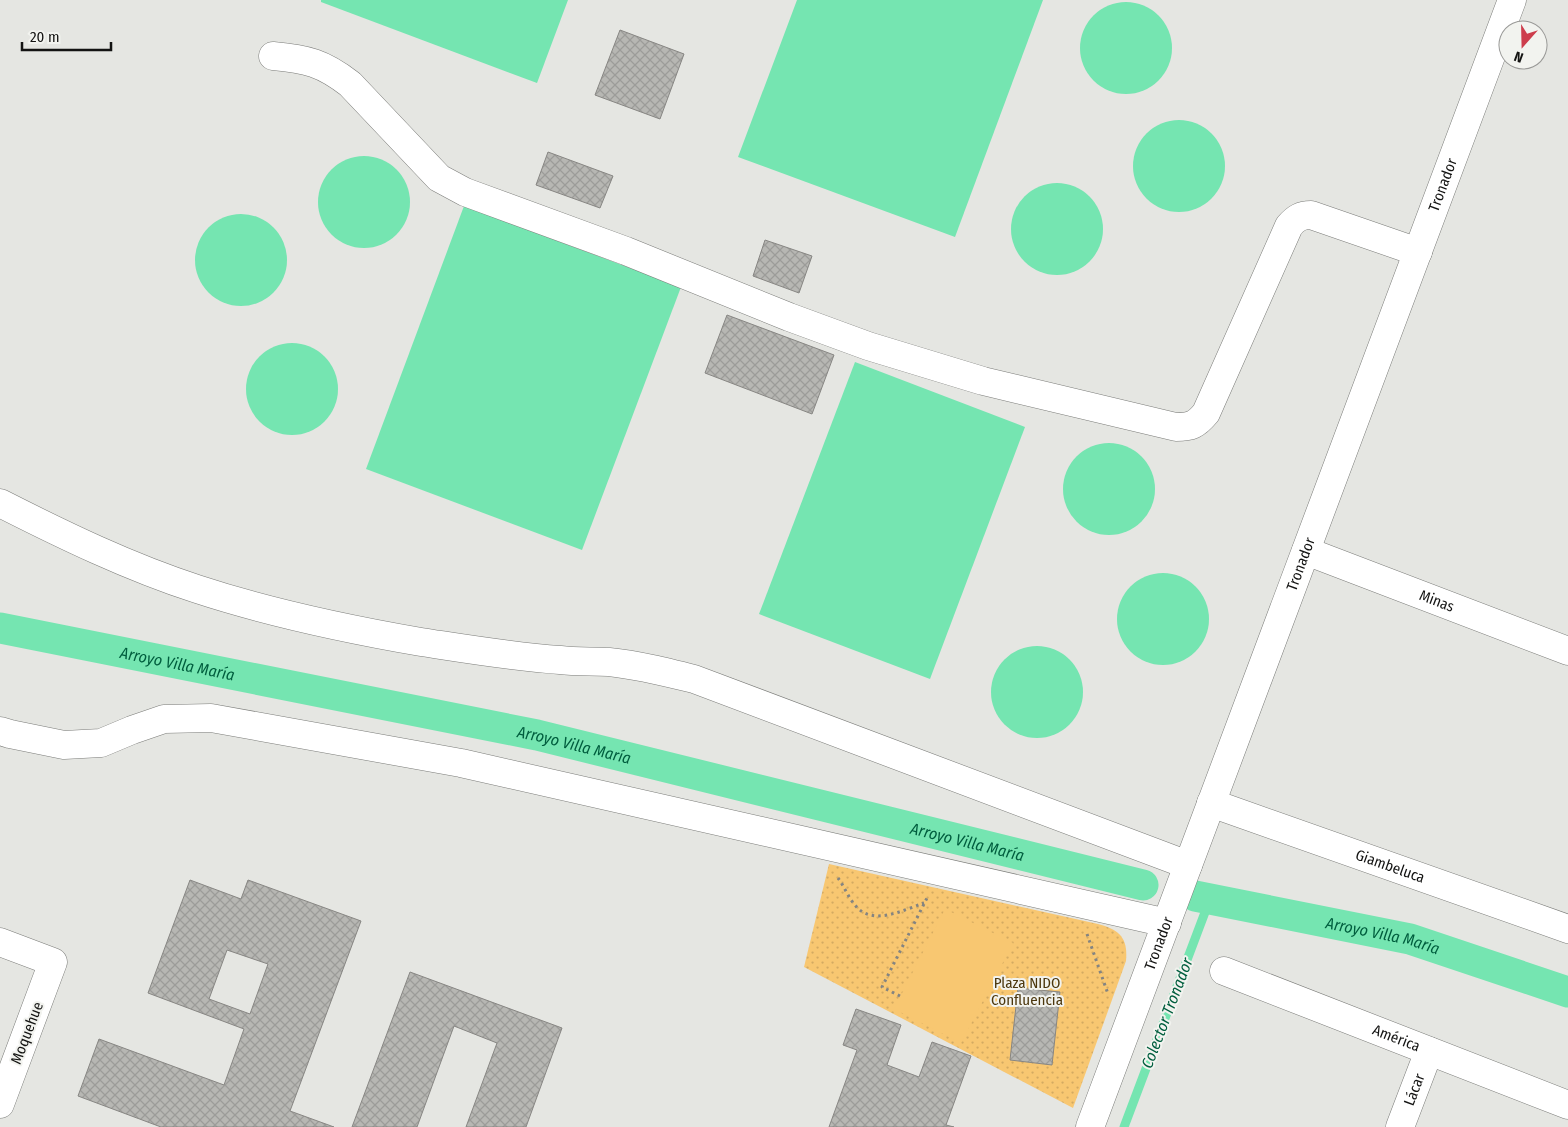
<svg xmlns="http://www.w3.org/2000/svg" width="1568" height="1127" viewBox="0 0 1568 1127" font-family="'Fira Sans Condensed',sans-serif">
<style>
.park{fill:url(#park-dots)}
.garden{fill:#f8c771}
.water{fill:#75e5b1}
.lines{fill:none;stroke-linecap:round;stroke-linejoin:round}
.stream{stroke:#75e5b1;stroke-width:9}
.canal{stroke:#75e5b1;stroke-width:31}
.building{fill:url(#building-cross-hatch);stroke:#878683;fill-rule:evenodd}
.minor-casing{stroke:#7b7c79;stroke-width:29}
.major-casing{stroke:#7b7c79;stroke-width:29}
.path{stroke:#848481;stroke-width:3;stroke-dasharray:2.5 4;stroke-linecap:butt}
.minor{stroke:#fff;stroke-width:28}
.major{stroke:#fff;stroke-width:28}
.labels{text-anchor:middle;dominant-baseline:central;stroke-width:4;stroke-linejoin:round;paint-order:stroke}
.street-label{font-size:15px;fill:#131312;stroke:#f2f3ef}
.park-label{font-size:15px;fill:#4c370d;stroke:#f2f3ef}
.water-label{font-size:16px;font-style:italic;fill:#005e3e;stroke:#f2f3ef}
</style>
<defs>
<pattern id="park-dots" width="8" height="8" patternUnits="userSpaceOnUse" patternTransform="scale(1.25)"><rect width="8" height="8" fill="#f8c771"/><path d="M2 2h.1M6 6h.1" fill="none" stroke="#d4aa61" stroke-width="1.8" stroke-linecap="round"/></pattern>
<pattern id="building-cross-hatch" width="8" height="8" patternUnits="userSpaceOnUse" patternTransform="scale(1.25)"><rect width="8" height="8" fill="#b7b7b3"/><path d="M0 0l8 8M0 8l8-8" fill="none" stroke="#9c9c99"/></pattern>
</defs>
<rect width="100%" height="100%" fill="#e5e6e2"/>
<path class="park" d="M829,864l269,60c22,6 30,14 28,37l-53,147 -269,-141z"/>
<polygon class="garden" points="945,909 1013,943 961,1043 894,1009"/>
<g class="water">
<polygon points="321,0 568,0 537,83 321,2"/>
<polygon points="797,0 1043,0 955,237 738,157"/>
<circle cx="1126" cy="48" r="46"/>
<circle cx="1179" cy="166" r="46"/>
<circle cx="364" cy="202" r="46"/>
<circle cx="1057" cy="229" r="46"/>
<polygon points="464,206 681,287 582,550 366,469"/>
<circle cx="241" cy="260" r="46"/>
<circle cx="292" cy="389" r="46"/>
<polygon points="855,362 1025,427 930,679 759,614"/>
<circle cx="1109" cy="489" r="46"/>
<circle cx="1163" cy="619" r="46"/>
<circle cx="1037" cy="692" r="46"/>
</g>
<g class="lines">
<polyline class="stream" points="1124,1127 1210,899"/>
<g class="canal">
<path id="s1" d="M0,628l537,107 606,150"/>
<path id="s2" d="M1195,896l215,43 158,53"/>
</g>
</g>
<g class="building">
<polygon points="620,30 684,54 660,119 595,95"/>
<polygon points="548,152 613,176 600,208 536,185"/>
<polygon points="765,240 812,256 799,293 753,276"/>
<polygon points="727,315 834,355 812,414 705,373"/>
<path d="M190,880l51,19 7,-19 113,41 -71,190 44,16h-173l-83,-31 21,-57 125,46 20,-56 -96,-36zM227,950l41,14 -18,50 -41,-15z"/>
<polygon points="410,972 562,1028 526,1127 466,1127 497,1043 454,1026 417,1127 352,1127"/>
<polygon points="1018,988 1060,992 1052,1065 1010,1060"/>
<polygon points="856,1009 901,1025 887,1065 919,1077 932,1042 971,1056 946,1125 954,1127 829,1127 857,1050 843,1045"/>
</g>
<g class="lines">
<defs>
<g id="minor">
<path d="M273,56c34,3 50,7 77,28l89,94 26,14 161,59 163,66 79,29 115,35 193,46c15,0 20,-2 30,-14l83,-187c7,-8 12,-11 22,-11l107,37"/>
<path d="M0,503c63,32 129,64 197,86 73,24 149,40 224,53 46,7 93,15 139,18 16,2 33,1 49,2 29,3 57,10 85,17l494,186"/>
<path id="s3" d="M1306,551l262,100"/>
<polyline points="0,731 10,734 64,745 101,743 132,730 164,719 211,718 461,763 1167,923"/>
<path id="s4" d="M1211,803l357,126"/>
<polyline points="0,942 53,962 0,1104"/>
<path id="s5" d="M1224,971l344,134"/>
<path id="s6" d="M1400,1127l29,-76"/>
</g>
<g id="major">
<path id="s7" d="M1090,1127l422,-1127"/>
</g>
</defs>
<use href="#minor" class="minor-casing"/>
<use href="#major" class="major-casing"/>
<g class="path">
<path d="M838,878c6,8 10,19 17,27 17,22 48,5 69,-2"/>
<polyline points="1087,934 1108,994"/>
<polyline points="900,996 882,987 927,898"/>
</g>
<use href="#minor" class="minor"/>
<use href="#major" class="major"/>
</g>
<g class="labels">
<g class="street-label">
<text stroke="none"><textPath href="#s7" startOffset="1006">Tronador</textPath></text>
<text stroke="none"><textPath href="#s7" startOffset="601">Tronador</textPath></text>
<text stroke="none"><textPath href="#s3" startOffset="140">Minas</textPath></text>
<text stroke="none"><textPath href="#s4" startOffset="190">Giambeluca</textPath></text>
<text stroke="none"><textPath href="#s7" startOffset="196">Tronador</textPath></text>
<text transform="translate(27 1033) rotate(-69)">Moquehue</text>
<text stroke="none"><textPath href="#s5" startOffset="185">América</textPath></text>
<text stroke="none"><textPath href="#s6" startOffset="40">Lácar</textPath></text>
</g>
<g class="park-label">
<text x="1027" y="983">Plaza NIDO<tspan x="1027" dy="17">Confluencia</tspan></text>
</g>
<g class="water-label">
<text stroke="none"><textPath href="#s1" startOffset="181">Arroyo Villa María</textPath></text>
<text stroke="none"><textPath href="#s1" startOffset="586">Arroyo Villa María</textPath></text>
<text stroke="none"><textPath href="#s1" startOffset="991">Arroyo Villa María</textPath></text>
<text stroke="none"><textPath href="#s2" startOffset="192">Arroyo Villa María</textPath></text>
<text transform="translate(1167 1013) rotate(-69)">Colector Tronador</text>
</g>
</g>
<g transform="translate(1523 45) rotate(200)"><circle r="24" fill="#f2f3ef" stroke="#999997"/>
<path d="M0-4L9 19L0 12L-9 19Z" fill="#cd3d4c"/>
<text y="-8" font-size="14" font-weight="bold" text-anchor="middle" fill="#131312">N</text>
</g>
<path d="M22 42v8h89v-8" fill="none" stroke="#131312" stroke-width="2.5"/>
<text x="30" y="42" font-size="15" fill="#131312" stroke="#f2f3ef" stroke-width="4" paint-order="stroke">20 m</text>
</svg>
